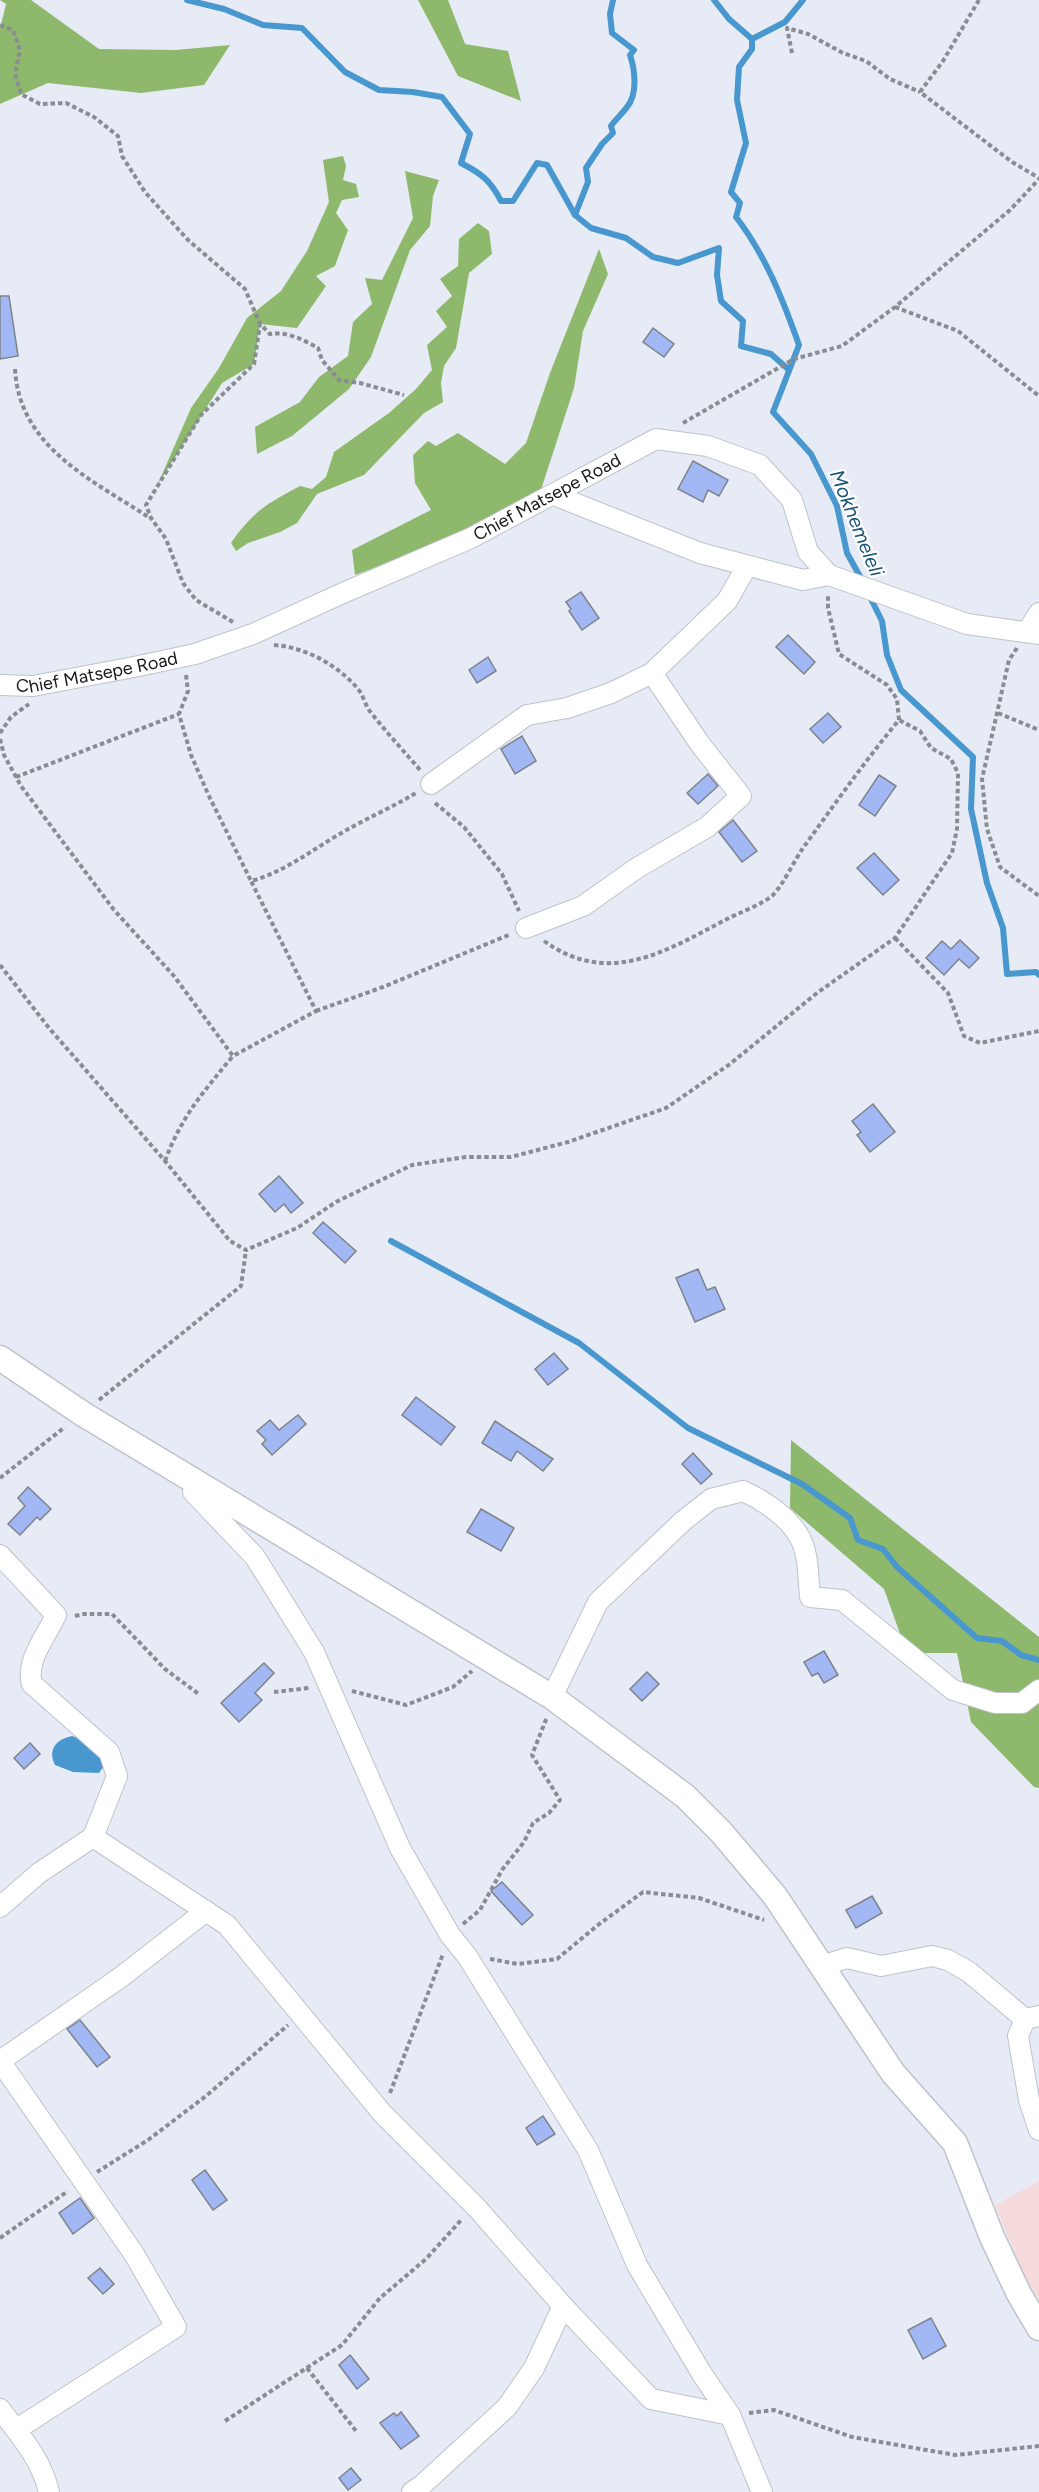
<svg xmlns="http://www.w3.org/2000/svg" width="1039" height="2492" viewBox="0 0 1039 2492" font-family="Figtree,sans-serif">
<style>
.education{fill:#f5dadb}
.forest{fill:#8eb86b}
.water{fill:#4897ce}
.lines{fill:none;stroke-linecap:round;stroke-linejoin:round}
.stream{stroke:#4897ce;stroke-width:6}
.building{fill:#a2b8f5;stroke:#7e828b;stroke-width:1.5}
.minor-casing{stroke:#bec2cc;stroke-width:22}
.tertiary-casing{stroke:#bec2cc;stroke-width:27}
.path{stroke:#898c93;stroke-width:4;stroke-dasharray:4.5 3;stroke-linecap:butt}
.minor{stroke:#fff;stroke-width:20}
.tertiary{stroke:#fff;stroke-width:24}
.labels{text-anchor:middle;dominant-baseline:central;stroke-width:4.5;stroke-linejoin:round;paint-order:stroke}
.street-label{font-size:18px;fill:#17181c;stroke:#fff}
.water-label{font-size:20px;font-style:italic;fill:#185378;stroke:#fff}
</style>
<rect width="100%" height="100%" fill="#e7ebf5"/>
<polygon class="education" points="1039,2181 1039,2299 1026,2279 995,2205"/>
<g class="forest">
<polygon points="0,0 31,0 99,49 176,50 230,45 204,85 141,93 48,83 0,104 0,29 6,4"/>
<polygon points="418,0 448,0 465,44 508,51 521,101 458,76"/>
<polygon points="343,156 346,166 343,180 356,184 359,197 342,200 336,213 348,230 335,266 316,276 326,286 297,328 260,324 254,364 222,383 157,486 191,408 219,368 247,318 281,291 307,251 329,202 323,160"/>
<polygon points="405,171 439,180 433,196 430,226 410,250 371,357 349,389 292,436 257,454 255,427 300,402 319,377 348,356 353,322 372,304 365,278 382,280 413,218"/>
<path d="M478,223l11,8 3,23 -23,19 -13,75 -12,18 -3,17 2,19 -19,11 -60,62 -47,19 -20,29 -17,9 -32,11 -12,8 -5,-8c21,-31 37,-40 69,-57l12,3 14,-12 8,-25 55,-39 27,-24 16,-19 -5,-25 20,-18 -11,-16 16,-15 -12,-17 18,-13 1,-27z"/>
<polygon points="599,249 608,274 583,331 574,388 538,499 456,537 355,575 352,550 431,510 415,483 413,455 428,441 436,446 458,433 505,464 526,443 550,373"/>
<polygon points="791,1440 1039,1637 1039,1788 1034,1787 971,1722 957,1653 907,1653 884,1589 790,1508"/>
</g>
<path class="water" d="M72,1736c16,5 27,15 32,30l-5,7 -26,-1 -18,-7c-8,-16 2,-26 17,-29z"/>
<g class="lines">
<g class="stream">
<path d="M187,0l37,9 39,16 39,3 43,44 34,18 34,2 29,5 28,37 -9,29c21,11 29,17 40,38h12l24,-38 10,2 28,50 16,13 35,10 27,19 25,6 41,-15 -2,27 4,26 22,20 -2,25 30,8 18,16"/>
<path d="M714,0l15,19 23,20v10l-13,18 -2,33 9,43 -15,49 9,11 -4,14c30,39 47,83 63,128l-26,67 38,42 26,52 10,47 15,27"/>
<polyline points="752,39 785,22 803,0"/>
<path d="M575,215l13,-33 -2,-14 16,-24 11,-11 -2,-7c5,-7 11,-12 16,-19 11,-13 8,-37 3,-52l4,-5 -22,-17 -2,-19 3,-14"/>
<polyline points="869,595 882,621 887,655 901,690 973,757 971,809 987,883 1003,928 1007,974 1036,972 1039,975"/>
<polyline points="391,1241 579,1343 688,1428 802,1484 850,1518 858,1540 883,1549 897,1567 977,1638 1002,1641 1021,1655 1039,1660"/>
</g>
</g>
<g class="building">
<polygon points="0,296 9,296 18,356 0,359"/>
<polygon points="653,328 674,344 664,357 643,342"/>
<polygon points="693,461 728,480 719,496 708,490 703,502 678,489"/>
<polygon points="581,592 599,618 582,630 569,611 571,609 566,602"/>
<polygon points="788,635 815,662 804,674 776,647"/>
<polygon points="488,657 496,671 477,683 469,670"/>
<polygon points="828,713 841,727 823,743 810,729"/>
<polygon points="522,736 536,761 515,774 501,749"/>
<polygon points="708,774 718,786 698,804 687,793"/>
<polygon points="879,775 896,786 875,816 859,805"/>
<polygon points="733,820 757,851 742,862 719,832"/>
<polygon points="874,853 899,880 883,895 857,868"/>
<polygon points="960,940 979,958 969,968 959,959 944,975 926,958 942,941 951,949"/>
<polygon points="873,1104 895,1132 870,1152 857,1135 861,1132 852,1121"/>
<polygon points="279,1176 303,1203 291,1213 284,1204 275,1212 259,1194"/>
<polygon points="323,1222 356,1251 345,1263 313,1233"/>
<polygon points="698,1269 707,1290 715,1287 725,1309 695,1322 676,1278"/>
<polygon points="554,1353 568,1369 548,1385 535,1369"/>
<polygon points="416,1397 455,1427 441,1445 402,1415"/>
<polygon points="298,1415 306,1424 272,1455 262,1444 266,1440 257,1431 270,1420 279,1430"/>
<polygon points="495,1421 553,1459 543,1471 517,1451 511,1461 482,1443"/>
<polygon points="693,1453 712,1474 701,1484 682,1464"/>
<polygon points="28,1487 51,1509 40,1520 37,1517 20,1535 8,1524 25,1506 18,1498"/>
<polygon points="481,1509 514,1528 501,1551 467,1532"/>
<polygon points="824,1651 838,1675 824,1683 818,1673 812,1676 804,1662"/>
<polygon points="264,1663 274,1673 255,1693 262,1700 239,1722 221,1703"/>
<polygon points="647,1672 659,1684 642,1701 630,1689"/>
<polygon points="30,1743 40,1754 24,1769 14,1758"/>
<polygon points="502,1882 533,1915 522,1925 491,1891"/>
<polygon points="872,1896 882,1913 856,1928 846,1910"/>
<polygon points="80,2020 110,2057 97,2067 67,2029"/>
<polygon points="543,2116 555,2134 537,2145 526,2128"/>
<polygon points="205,2170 227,2200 213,2210 192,2180"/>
<polygon points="80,2198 94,2218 73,2234 59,2213"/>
<polygon points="100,2268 114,2284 103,2294 88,2278"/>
<polygon points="931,2318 946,2346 923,2359 908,2330"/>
<polygon points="350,2355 369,2379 357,2389 339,2365"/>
<polygon points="401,2412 419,2436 401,2449 380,2423 394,2413 397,2416"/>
<polygon points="351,2468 361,2480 348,2490 339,2478"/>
</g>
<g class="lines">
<defs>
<g id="minor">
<polyline points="554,495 700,553 803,580 829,575"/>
<polyline points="1027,632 1039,613"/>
<path id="s1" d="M0,685l33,1 101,-19 61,-13 58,-20 90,-41 128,-55 185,-99 52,7 52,19 32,35 16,52 21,23 138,49 72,10"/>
<polyline points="431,784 527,715 567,708 611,693 652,673 727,601 747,566"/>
<polyline points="526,928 583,906 637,868 707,827 741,796 700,744 652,673"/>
<polyline points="195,1481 193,1492 255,1557 314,1652 400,1848 450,1935 467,1956 588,2150 637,2265 702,2374 730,2415 762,2492"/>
<path d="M0,1555l56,60c-9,20 -31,46 -24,69l77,68 8,24 -24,61"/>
<path d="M552,1697l46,-95 85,-81 28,-22 32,-8c20,9 46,26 57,47 9,16 8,41 10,59l32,3 111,90 42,13h27l17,-13"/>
<polyline points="0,1907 39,1873 93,1837 227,1925 382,2113 476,2207 563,2306 651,2399 730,2415"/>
<polyline points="821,1966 847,1958 881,1966 932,1956 948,1960 969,1972 1025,2019 1039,2016"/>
<polyline points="1025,2019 1018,2036 1029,2100 1039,2130"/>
<polyline points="0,2061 134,2254 176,2327 17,2429"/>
<polyline points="0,2061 121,1977 206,1911"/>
<path d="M0,2409c20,27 41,49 49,83"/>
<polyline points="412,2492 421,2486 507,2407 534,2368 563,2306"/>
</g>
<polyline id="tertiary" points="0,1358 83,1414 552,1697 685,1796 721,1832 775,1896 893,2073 955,2143 992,2237 1019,2294 1039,2328"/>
</defs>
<use href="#minor" class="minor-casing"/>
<use href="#tertiary" class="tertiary-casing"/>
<g class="path">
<polyline points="979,0 943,61 920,92 1012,162 1039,178"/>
<path d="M0,25l13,5 7,20 -5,24 6,20 19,10 26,-1 28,14 24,19 4,20 23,36 43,48 57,49 15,35 10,10c16,-3 34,6 48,14l4,12 17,20 21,3 44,12"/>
<polyline points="792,53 787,28 808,34 843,53 866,61 890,79 920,92"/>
<polyline points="895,307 958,331 1039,396"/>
<path d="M15,369c4,78 77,111 135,149"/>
<polyline points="683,423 794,359 842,346 895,307 1010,210 1039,179"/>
<polyline points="233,622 196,600 183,583 166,539 151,518 146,505 201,415 254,364 260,325"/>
<path d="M274,645c31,2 64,20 84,44 5,6 7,15 11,21 16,21 34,40 51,60"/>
<polyline points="1017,648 1009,660 982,779 987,829 1000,867 1039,896"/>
<polyline points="186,675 188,691 179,714 191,755 208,794 251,881"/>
<polyline points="998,713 1039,730"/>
<polyline points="0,733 11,717 29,704"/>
<path d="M0,739l4,16 17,31 93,124 60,66 59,80 83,-45 -65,-130c33,-9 58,-29 87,-46 25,-15 53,-27 78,-42"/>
<polyline points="16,777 179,714"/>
<polyline points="435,803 464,827 502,874 519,911"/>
<polyline points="895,938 948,993 964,1036 980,1043 1039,1031"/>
<path d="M544,941c64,46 121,11 181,-21 13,-7 39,-16 49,-26 10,-11 20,-33 29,-46 31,-43 62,-87 96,-128l-2,-21 -10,-14 -48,-31 -11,-46v-14"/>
<polyline points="0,965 49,1028 165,1161 230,1241 246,1250 297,1228 336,1202 412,1165 466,1157 511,1157 568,1142 666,1108 730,1064 817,993 895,938 952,853 957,829 958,773 951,759 931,748 920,731 899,720"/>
<polyline points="316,1011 383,987 511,934"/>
<path d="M165,1161c16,-44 39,-70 68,-105"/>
<polyline points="99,1400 241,1286 246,1250"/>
<polyline points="0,1478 65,1427"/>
<polyline points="75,1616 84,1614 112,1614 165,1669 200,1695"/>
<polyline points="352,1691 406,1705 453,1687 472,1671"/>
<polyline points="274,1692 309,1688"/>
<polyline points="463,1924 480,1910 502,1870 524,1842 533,1823 549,1813 560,1800 532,1755 547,1717"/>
<polyline points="490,1959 518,1964 557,1959 598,1925 643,1892 699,1898 764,1920"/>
<polyline points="390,2093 443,1954"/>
<polyline points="97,2172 148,2140 206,2096 288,2025"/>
<polyline points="0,2238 68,2191"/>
<polyline points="307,2368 356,2431"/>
<polyline points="749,2413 774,2410 852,2437 955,2455 1039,2446"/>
<polyline points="225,2421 342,2345 380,2298 426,2259 462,2219"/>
</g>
<use href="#minor" class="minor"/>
<use href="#tertiary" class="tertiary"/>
</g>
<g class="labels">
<g class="street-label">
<text stroke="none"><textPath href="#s1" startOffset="584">Chief Matsepe Road</textPath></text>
<text stroke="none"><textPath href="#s1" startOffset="98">Chief Matsepe Road</textPath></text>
</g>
<g class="water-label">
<text transform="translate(857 523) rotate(68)">Mokhemeleli</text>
</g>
</g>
</svg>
